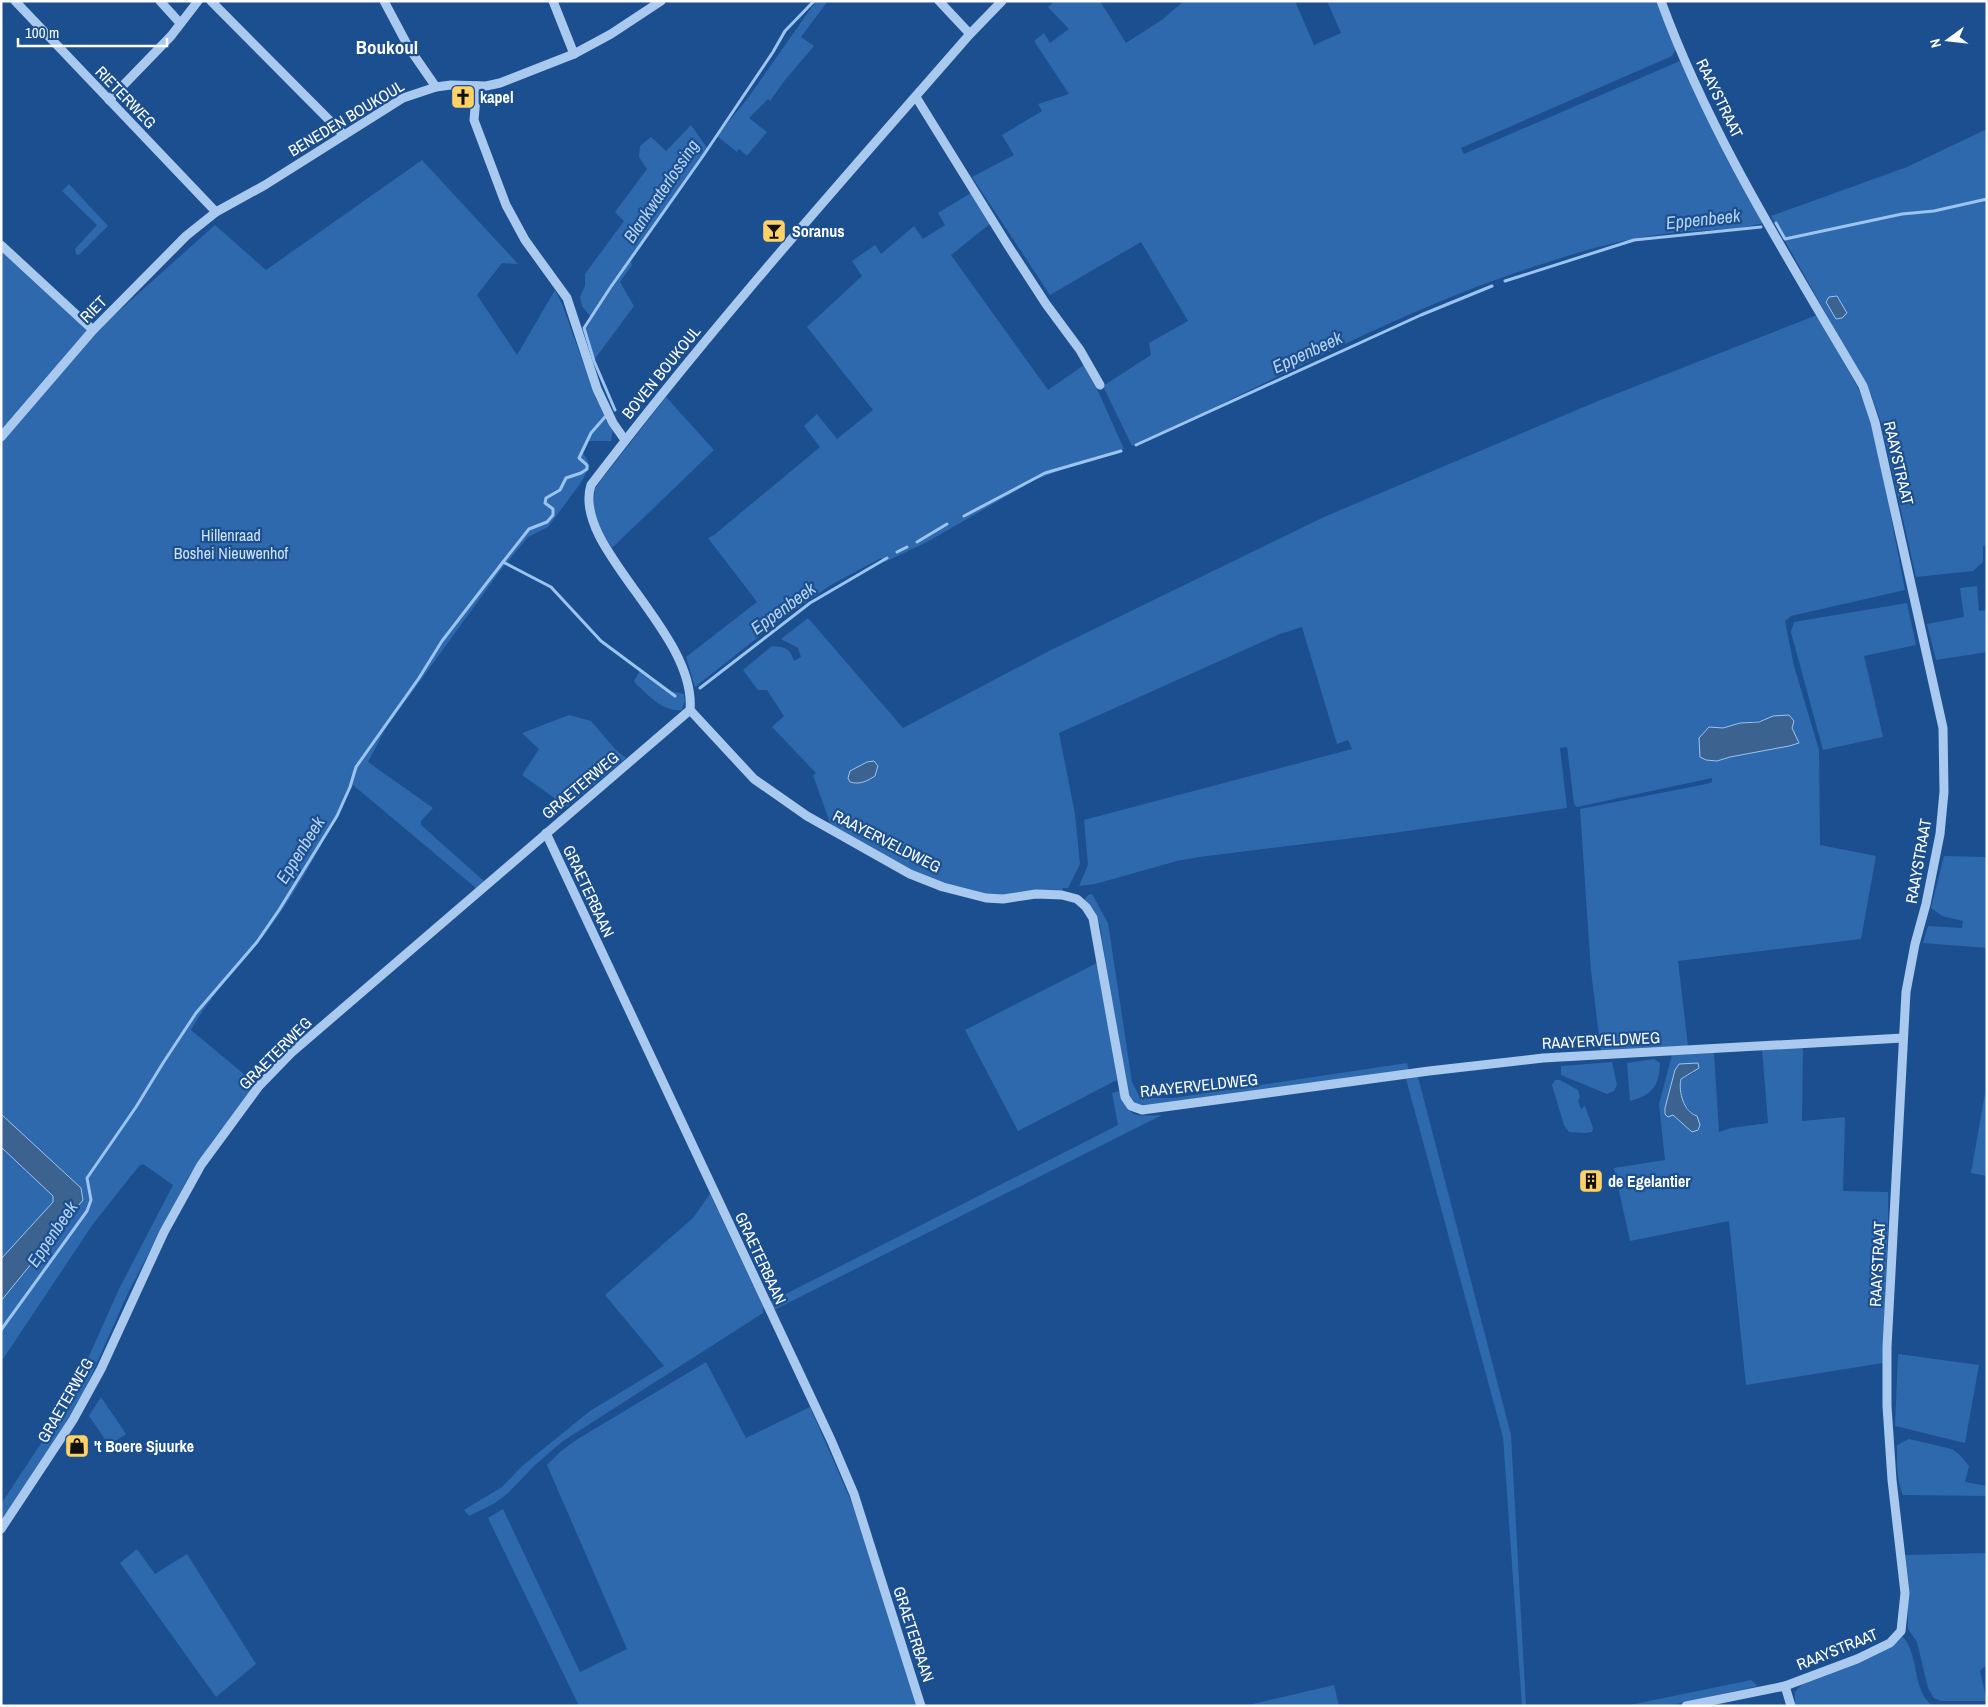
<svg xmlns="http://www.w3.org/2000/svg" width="1988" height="1707" viewBox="0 0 1988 1707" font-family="'Archivo Narrow',sans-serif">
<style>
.green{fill:#2e69ad;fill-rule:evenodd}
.water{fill:#3c6290;stroke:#9cc4f0}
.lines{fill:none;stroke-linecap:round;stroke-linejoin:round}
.stream{stroke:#9cc4f0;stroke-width:3}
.minor{stroke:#a9c9ee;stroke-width:9}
.labels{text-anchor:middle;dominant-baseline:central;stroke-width:4.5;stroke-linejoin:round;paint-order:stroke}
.street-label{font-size:16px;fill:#fff;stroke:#1b4f8f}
.poi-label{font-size:16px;font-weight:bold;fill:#fff;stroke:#1b4f8f;text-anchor:start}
.park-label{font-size:16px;fill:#cfe3fa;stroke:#1b4f8f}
.water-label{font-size:18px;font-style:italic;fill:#b5d3f5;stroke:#1b4f8f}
.quarter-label{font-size:19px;font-weight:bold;fill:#fff;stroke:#1b4f8f}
</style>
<rect width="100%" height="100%" fill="#1b4f8f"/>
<g class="green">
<polygon points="816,1 828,1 801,37 814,46 785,80 770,101 768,99 749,118 767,132 747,156 739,149 737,152 717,136 748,98"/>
<path d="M1055,1h45l26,42 37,-24 21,-18h111l19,44 27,-12 -14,-32h331l18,48 -4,7 -211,92 3,6 216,-93 45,90 39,72c-30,8 -62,6 -93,10 -45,5 -90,18 -132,32 -142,45 -271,120 -407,181l-29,-60 48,-31 -2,-12 39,-22 -47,-79 -91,53 -78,-118 42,-22 -12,-20 40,-24 -4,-7 31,-10 -35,-53 10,-8 6,10 19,-14 -21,-22z"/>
<polygon points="691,125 708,149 630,257 632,265 620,282 634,306 594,360 583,331 591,317 582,306 580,297 585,286 585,274 624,221 615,212 647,169 639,157 640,146 651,137 666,151"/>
<polygon points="1987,129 1987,545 1983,546 1983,562 1973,571 1916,577 1881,422 1871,394 1771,216 1907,167"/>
<path d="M422,160l96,104 -16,-1 -25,32 40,60 38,-65 7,14 34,94 17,31 -2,12h-22l-6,12 5,8 -1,3 3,2 -10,18 -32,43 -20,10 -28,34 -114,157 -18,34 65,46 -12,13v4l64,57 -8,7 -124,-104c-26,49 -52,101 -85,145 -25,34 -57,63 -77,100l66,55 -45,57 -24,36 -60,115 -50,112 -77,117v-18l68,-103 50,-112 54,-104 -30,-21 -4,2 -46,58 -92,138v-1111l92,83 122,-109 51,45z"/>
<polygon points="69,184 108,226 79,255 76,254 75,249 97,225 62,191"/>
<polygon points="971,193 991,223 951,255 1048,390 1084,365 1098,391 1124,449 1087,460 1035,480 927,542 885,562 881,558 831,585 776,623 695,687 686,657 757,602 708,538 714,535 820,447 804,426 817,414 837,439 873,410 807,327 862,276 852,261 875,245 881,254 914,226 923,239 945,225 938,213"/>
<path d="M1817,315l40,71 12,28 12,51 24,125 -114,26 -6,5 9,45 25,84 1,95 56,11 -15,83 -183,22 10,85 -87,5 -10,-80 -11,-162 126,-25 6,-2v-4l-135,29 -3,-3 -7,-57 -7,1 7,60 -174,25 -193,24 -23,4 -82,23 -16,2 9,-21 -4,-45 268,-71 -4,-9 -11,4 -35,-117 -22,7 -221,99 16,81 5,50 -12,24h-5l-2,4c-26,2 -57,9 -84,3 -52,-12 -100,-43 -146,-69l-18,-51 3,-2 -44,-46 12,-11 -17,-26h-9l-15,-20 29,-24c13,1 18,2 22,15l7,-4 -3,-9 -17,-9 27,-21 95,110 146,-77 275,-134 274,-116zM1766,720l23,26 -59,11 -13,4 -8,-34 14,1 17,-5z"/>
<polygon points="666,397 714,450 612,548 596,521 593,511 595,488"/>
<polygon points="1977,586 1979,611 1987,610 1987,652 1936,660 1927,624 1964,617 1960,588"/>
<polygon points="1907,603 1916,645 1864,656 1883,737 1823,750 1791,632 1794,622"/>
<path d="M641,669l29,22 14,3 1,6 -3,10c-19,2 -33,-14 -46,-26l-2,-3z"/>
<polygon points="569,715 591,721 616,750 626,758 567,807 522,775 539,749 522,733"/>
<polygon points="1944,856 1987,857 1987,948 1923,943 1928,926 1962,928 1963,921 1942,916 1931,908"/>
<polygon points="1092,894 1108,923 1132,1082 1140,1098 1173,1098 1407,1063 1409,1071 1143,1107 1132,1102 1124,1083 1100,925 1093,909 1084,900 1088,895"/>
<polygon points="1099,962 1117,1080 1018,1131 965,1030"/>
<path d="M1803,1047l-1,74 43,-4 -2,74 45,1v35l-5,136 -137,22 -17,-164 -99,20 -16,-73 51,-8 -6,-56 13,-49 42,-2 5,79 12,-4 37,-5 -6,-74zM1675,1070l20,2 -14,7 -1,11 2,10 11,15 -1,16 -19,-16 -6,-16 3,-7z"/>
<path d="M1654,1059l6,4c-1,24 -8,32 -30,38l-3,-38z"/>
<polygon points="1612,1062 1617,1085 1614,1091 1607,1094 1561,1075 1561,1066"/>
<polygon points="1418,1077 1511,1435 1526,1706 1522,1706 1503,1437 1406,1079"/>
<polygon points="1555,1080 1560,1080 1578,1090 1580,1097 1578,1101 1581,1109 1585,1106 1593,1128 1592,1132 1585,1133 1569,1132 1564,1125 1552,1085"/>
<polygon points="1987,1082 1987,1176 1971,1173"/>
<path d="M1120,1091c10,28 14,25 42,24l-388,195 -4,-8 348,-177 -6,-32z"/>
<polygon points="710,1194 763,1306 763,1313 563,1441 535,1465 508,1493 495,1503 469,1516 464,1510 502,1487 522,1466 590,1411 664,1366 605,1295 693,1218"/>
<polygon points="1898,1354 1979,1365 1965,1443 1895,1426"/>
<polygon points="706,1362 746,1438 810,1407 851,1501 919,1706 579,1706 488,1518 503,1509 580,1672 627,1649 547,1465 560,1452 576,1440"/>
<polygon points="101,1397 126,1434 109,1445 89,1416"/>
<path d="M1909,1439l43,10 8,6 9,11 -4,16 22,4v10l-84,-1c-7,-17 -6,-33 -6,-50z"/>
<polygon points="137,1549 155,1574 187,1554 256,1664 216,1697 120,1563"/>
<polygon points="1987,1553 1987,1667 1984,1667 1980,1671 1987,1701 1941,1701 1934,1698 1928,1688 1917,1642 1908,1629 1907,1581 1905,1555"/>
<path d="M1902,1636c18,18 9,54 31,70h-138v-14l8,-9z"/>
<polygon points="1751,1680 1758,1686 1667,1706 1625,1706"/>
<polygon points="1334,1685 1339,1706 1244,1706"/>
</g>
<g class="water">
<polygon points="1837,296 1847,313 1842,318 1836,319 1826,302 1829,297"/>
<polygon points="1789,715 1794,721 1792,728 1799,743 1789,746 1730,757 1717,761 1706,760 1700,757 1699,738 1709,727 1723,728 1740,723 1759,722 1773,716"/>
<path d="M874,761l4,5 -3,10c-8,5 -15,9 -25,6l-2,-4 2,-7 17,-9z"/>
<path d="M1698,1063l1,5 -18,11c-3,13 3,33 16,37l3,9 -2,5 -6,2 -19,-17 -5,2 -3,-3v-6l10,-38 4,-6z"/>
<polygon points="1,1114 81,1188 83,1200 1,1301 1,1259 53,1202 53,1196 1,1147"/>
</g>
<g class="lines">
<g class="stream">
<polyline points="1776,223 1785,239 1902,214 1934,211 1987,199"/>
<polyline points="1505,281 1634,240 1761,227"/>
<polyline points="615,410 594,361 584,328 610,288 703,156 773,52 785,31 814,1"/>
<polyline points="1136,445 1421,315 1492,286"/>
<polyline points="964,516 1045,473 1121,451"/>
<polyline points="917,542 947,524"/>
<polyline points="897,552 907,547"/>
<polyline points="503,562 529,529 547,522 553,515 553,509 545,503 546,498 560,490 566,478 581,473 587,469 587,465 579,458 591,433 605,417"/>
<polyline points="700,688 810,603 887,558"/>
<polyline points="1,1330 87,1211 91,1200 87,1178 136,1107 163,1063 196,1013 257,942 279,910 337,816 350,787 356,767 419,678 442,641 503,562 551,587 601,641 675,696"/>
</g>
<g class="minor">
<polyline points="15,1 216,212"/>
<polyline points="160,1 180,23"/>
<polyline points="211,1 344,135"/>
<polyline points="384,1 409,48 436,87"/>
<polyline points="553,1 574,54"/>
<polyline points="939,1 970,34"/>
<path d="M1661,1c50,137 129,260 202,385l12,36 68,306 1,64 -4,42 -14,70 -11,40 -9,48 -19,355v59l5,74 13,113 -4,38 -11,12 -33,16 -72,27 -99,20"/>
<polyline points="477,86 474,120 506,205 525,240 567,298 597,389 613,423 625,440"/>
<polyline points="916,97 1007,244 1046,304 1080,350 1100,385"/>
<polyline points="109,100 171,36 198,1"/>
<polyline points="1,245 93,330"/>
<polyline points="1,437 93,330 186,236 216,212 265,185 403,98 436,87 451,85 486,86 500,83 574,54 611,34 661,1"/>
<polyline points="690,710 754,779 807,816 910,874 943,887 986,898 1003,899 1036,894 1062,895 1077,899 1086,907 1093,918 1125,1097 1131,1106 1142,1110 1429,1071 1543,1058 1903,1038"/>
<polyline points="546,833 831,1440 854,1494 921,1706"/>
<path d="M1,1529l72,-109 28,-51 63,-137 37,-67 58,-79 32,-33 399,-343c7,-78 -119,-163 -99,-225 119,-157 250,-303 379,-451l32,-33"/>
<polyline points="1785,1686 1791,1706"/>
</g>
</g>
<defs>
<symbol id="church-square" viewBox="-11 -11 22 22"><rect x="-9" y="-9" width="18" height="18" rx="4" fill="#ffd166" stroke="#1b4f8f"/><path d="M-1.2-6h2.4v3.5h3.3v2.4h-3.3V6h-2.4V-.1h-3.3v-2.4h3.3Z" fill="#111"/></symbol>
<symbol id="bar-square" viewBox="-11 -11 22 22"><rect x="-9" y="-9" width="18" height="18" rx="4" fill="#ffd166" stroke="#1b4f8f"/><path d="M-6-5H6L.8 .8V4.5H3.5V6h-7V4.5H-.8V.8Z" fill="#111"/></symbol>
<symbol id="building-square" viewBox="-11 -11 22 22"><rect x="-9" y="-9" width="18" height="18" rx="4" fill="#ffd166" stroke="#1b4f8f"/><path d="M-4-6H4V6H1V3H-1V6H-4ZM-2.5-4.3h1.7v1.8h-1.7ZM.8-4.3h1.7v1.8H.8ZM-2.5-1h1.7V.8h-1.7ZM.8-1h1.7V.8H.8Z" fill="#111"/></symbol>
<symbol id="shop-square" viewBox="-11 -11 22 22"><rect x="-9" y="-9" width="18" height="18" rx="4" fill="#ffd166" stroke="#1b4f8f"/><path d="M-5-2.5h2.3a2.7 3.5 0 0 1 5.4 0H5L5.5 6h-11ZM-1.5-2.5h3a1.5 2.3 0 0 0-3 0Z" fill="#111"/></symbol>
</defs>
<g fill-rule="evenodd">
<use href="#church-square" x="449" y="83" width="28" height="28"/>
<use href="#bar-square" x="760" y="217" width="28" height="28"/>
<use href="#building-square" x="1577" y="1167" width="28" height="28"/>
<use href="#shop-square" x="63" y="1432" width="28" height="28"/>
</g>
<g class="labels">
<g class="street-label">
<text transform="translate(126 97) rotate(46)">RIETERWEG</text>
<text transform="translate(1720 98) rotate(64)">RAAYSTRAAT</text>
<text transform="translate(346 118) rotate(-31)">BENEDEN BOUKOUL</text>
<text transform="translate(93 309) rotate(-45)">RIET</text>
<text transform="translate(661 372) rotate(-51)">BOVEN BOUKOUL</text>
<text transform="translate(1899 463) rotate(77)">RAAYSTRAAT</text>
<text transform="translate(580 785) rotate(-40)">GRAETERWEG</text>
<text transform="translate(887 841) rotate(27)">RAAYERVELDWEG</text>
<text transform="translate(1918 861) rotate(-80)">RAAYSTRAAT</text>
<text transform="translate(589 891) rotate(65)">GRAETERBAAN</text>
<text transform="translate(1601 1040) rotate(-3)">RAAYERVELDWEG</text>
<text transform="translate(275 1053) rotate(-45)">GRAETERWEG</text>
<text transform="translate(1199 1085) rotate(-6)">RAAYERVELDWEG</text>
<text transform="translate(761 1258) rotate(65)">GRAETERBAAN</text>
<text transform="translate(1877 1264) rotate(-87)">RAAYSTRAAT</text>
<text transform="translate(65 1400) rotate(-60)">GRAETERWEG</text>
<text transform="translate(914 1634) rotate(72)">GRAETERBAAN</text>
<text transform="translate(1837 1649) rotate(-22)">RAAYSTRAAT</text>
</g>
<g class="poi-label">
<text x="480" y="97">kapel</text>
<text x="792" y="231">Soranus</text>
<text x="1608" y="1181">de Egelantier</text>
<text x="94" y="1446">'t Boere Sjuurke</text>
</g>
<g class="park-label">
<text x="231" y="535">Hillenraad<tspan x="231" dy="18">Boshei Nieuwenhof</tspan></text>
</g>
<g class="water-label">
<text transform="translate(661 191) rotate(-56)">Blankwaterlossing</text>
<text transform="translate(1703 219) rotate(-6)">Eppenbeek</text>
<text transform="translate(1307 352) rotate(-25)">Eppenbeek</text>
<text transform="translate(783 608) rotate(-36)">Eppenbeek</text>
<text transform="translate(300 850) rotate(-58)">Eppenbeek</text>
<text transform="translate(52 1234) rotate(-56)">Eppenbeek</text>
</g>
<g class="quarter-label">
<text x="387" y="47">Boukoul</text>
</g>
</g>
<rect width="1988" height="1707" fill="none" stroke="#ffffff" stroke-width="5"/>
<g transform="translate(1948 40) rotate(255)" stroke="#1b4f8f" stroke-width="4" paint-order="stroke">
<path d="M0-4L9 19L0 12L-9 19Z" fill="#ffffff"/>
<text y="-8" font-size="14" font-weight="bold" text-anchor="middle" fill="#ffffff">N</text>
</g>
<path d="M18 38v8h149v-8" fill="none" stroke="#ffffff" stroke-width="2.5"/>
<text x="25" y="38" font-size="15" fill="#ffffff" stroke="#1b4f8f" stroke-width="4" paint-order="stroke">100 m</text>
</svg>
